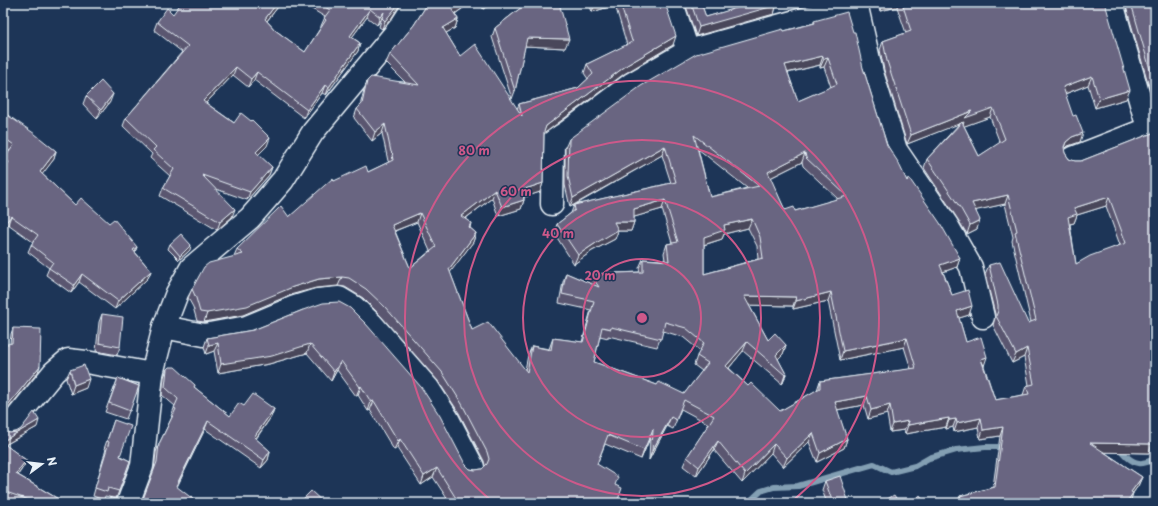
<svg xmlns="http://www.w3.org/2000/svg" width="1158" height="506" viewBox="0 0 1158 506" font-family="'Playpen Sans',sans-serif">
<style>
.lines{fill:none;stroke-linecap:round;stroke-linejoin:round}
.stream{stroke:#839fb3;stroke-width:6}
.minor-casing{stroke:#e8f1f8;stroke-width:25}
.minor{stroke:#1d3557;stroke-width:22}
.wall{fill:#5a576f;stroke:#e8f1f8;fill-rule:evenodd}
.shaded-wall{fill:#4a475a;stroke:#e8f1f8}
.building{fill:#696581;stroke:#e8f1f8;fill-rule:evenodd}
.ring{fill:none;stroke:#cd598a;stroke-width:2}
.centre{fill:#cd598a;stroke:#1d3557;stroke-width:2}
.ring-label{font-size:12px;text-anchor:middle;font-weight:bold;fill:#cd598a;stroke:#1d3557;stroke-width:3;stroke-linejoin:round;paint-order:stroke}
</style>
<rect width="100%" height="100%" fill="#1d3557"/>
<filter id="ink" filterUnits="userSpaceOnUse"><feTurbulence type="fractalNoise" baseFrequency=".025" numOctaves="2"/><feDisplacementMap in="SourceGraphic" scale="8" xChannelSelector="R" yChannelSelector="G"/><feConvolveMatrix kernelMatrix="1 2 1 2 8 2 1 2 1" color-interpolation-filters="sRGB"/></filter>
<g filter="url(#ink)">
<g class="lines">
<g class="stream">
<path d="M1119,447c4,7 12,15 20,16 5,1 11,-2 16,-4"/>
<polyline points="748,503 761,491 774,487 798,486 874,464 891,472 915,466 929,458 956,450 985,447 999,447 1005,448"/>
</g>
<defs>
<g id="minor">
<polyline points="672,3 688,51 857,4"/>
<polyline points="856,3 872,73 896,150 947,225 971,267 983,317"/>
<polyline points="1112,3 1148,128"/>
<polyline points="1073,158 1155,126"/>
<polyline points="552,204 553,141 567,132 631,84 688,51"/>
<polyline points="164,327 204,335 247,327 295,307 317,300 339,298 354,307 372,324 428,388 448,419 473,467"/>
<polyline points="9,427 54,372 68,360 86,362 152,374"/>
<polyline points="128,503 142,466 152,374 164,327 177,293 191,268 250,218 283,180 313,132 401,26 416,3"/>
</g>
</defs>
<use href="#minor" class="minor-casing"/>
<use href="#minor" class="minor"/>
</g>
<g class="wall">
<polygon points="281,3 267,21 275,30 305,52 321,27 321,26 325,17 302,3 401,3 391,19 382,29 379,27 381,20 377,25 367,17 352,37 360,43 358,51 326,95 322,93 304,118 254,80 248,87 233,75 206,103 267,146 258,155 272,167 269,175 247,200 216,189 232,217 217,230 160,196 163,188 170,176 150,158 152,154 123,126 126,118 182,52 154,30 157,22 173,14"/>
<path d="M428,3h42l-15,11 3,5 -3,9 -9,5 14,23 57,53 2,-5 59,-16 10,-9 -4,-6 3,-9 40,-19 -12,-40 -23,7 -3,-9h76l8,42 -49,29 -80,60 -1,49 -3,9 -16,5v3l-3,9 -23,7 -6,-18 -27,21 6,4 -1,5 6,5 -3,9 -23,30 22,58 53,40 3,-15 4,-9 17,3 4,-11 29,4 9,-32 -32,-7 4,-21 3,-9 21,9 3,-8 50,-2 -1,-4 4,-9 22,1 -1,-7 3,-9 5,-1 -10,-34 -28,8v5l-3,9h-13l-3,8 -23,12 -18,13 -20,-31 3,-9 14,-11 3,-8 -4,2 -5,-22v-37l4,-9 215,-108 30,-8v-2l49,47 24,77 20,36 53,77 -3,9 -14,5 9,23 17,20 -10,3 7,24 18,24 11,34 28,-5 3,-9 3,-1 -5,-28 -12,6 -19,-38 2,-7v-4l-10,-40 4,-9 39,58 3,-1 -19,-81 1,-4 -8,-33 -29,6 1,19 -10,5 -10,-16 -33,-50 3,-9 33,-36 -53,21 -23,-74 -4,-20 3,-9 23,-8 -9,-26 -17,4 -3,-8h228l21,96 -31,9 -7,-23 -23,9 15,48 -12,4 -4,4 1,3 4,6 6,2h6l74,-29v308h-3v4l-3,9 -45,-1 38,25 -4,9 -5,7 -3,9v1h-173l3,-7 33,-9 7,-51 -20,3 -2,-12 -24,5 -1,-5 -7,2v-2l-41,7 -1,-4 -14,2 -3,-18 -19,5 -4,-14 -27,5 10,29 -3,9 -27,14 -8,-20 -26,25 -12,-14 -29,30 -28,-33 -18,26 -13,-10 4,-9 22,-33 -28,-15 -8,20 -6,-3 -18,34 1,-22 -9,21 -36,-15 -8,20 18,21 2,18h-167l-17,-26 -12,8 -24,-37 -3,2 -24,-40 -2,1 -10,-16 -2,1 -19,-26 -6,11 -24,-28 -38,11 -51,9 -4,-22 -8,3 -2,-7 3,-9 46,-8 50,-20 167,159 5,1 7,-1 3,-3 -1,-5 -25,-48 -21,-32 -57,-65 -18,-18 -18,-11 -7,-1 -22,2 -26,7 -47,20 -39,7 -7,-1 -4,-14 -5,-9 4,-9 42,-33 3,-7 52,-32 45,-36 34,-9 21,-10 -1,-1 -6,-28 -10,8 -18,-23 3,-9 3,-3 4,-16 3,-9 38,1 -19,-19 4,-9 24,-29zM820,65v3l4,-1 7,20 -33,14 -10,-28zM990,117l10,26 -21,13 -15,-30zM698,149l49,39 -37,9zM662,155l9,28 -96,22zM802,162l1,4 35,33 -43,12 -10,-1 -15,-32zM1106,206l14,39 -44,19 -6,-40 4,-1 3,-8zM417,222l13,29 -20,17 -15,-37zM748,228l9,18 1,13 -54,15v-29l18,-6 2,-5zM828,301l12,59 64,-13 7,22 -91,12 -3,9 -37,21 -32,-25 -19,-18 14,-17 39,33 1,-1 3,-9 -8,-15 5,-5 3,-9 -18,-5 -19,-35 44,1v3zM663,331l20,6 17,14 -3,5 -3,9 8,6 -18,23 -27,-9 -63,-23 6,-26 8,2v-2l49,11z"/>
<polygon points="482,3 493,3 483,9"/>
<polygon points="527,3 561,6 560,7 565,48 525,46 515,91 512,99 492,37 495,28"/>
<polygon points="685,3 701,3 706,17 735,9 734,3 793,3 776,7 774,14 696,36"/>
<polygon points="1125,3 1155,3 1155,107"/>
<polygon points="86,96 110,102 97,119 83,104"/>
<polygon points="3,112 56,151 54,159 42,174 75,205 137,247 135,252 151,271 148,278 115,309 79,282 71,293 46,275 49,268 28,252 31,245 33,242 8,224 3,230 3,170 4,169 3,168 3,162 4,159 10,151 3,147"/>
<polygon points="170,244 190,250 179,260 168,249"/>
<polygon points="102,314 120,347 117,355 96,351 99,322"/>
<polygon points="13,328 38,372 10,343 11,334"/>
<polygon points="167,369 195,385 194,387 230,416 244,406 274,409 271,417 256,439 270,451 268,460 261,468 205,429 177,487 143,499 154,470 156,452 159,444 172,417 171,416 175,406 162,395 164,377"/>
<polygon points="70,370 86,388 71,394 66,379"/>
<polygon points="118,378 139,386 126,419 105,412"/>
<polygon points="114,420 120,456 130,461 116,499 105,496 104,500 93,496 106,449 104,449"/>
<polygon points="37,427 5,445 26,460 24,466 18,475 65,503 17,503 3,498 3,430 10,433 16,432"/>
<polygon points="825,481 849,503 827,503 822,490"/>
</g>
<g class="shaded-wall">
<polygon points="277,3 281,3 262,27 265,19"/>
<polygon points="399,3 401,3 391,19 382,29 385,21"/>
<polygon points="461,3 470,3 449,18 452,10"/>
<polygon points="486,3 493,3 483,9"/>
<polygon points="557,3 562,3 561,6 555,8"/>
<polygon points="595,3 616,3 615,5 592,12"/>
<polygon points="774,3 793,3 776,7 774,14 696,36 699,27"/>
<polygon points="806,3 814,3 805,6"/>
<polygon points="883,3 899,3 897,7 880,11"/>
<polygon points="370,9 367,17 347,44 350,36"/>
<polygon points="384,12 381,20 377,25 380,17"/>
<polygon points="458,19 455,28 439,37 443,28"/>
<polygon points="676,36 673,45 624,74 542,135 546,126 627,65"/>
<polygon points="527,38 569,39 565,48 524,46"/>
<polygon points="360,43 358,51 326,95 329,87"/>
<polygon points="823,56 820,65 782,74 785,65"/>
<polygon points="828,58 824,67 820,68 824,59"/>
<polygon points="236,67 233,75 200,109 203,101"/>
<polygon points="257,72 254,80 248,87 251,79"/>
<polygon points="1092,76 1088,85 1059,96 1063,87"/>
<polygon points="325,85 322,93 304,118 307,110"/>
<polygon points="1130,90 1126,99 1095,108 1099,99"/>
<polygon points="113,94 110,102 97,119 101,110"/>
<polygon points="993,108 990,117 962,127 964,122 907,144 911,135 972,111"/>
<polygon points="385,124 382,133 372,141 375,132"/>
<polygon points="1083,133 1080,142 1068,146 1063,151 1061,156 1066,142 1072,137"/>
<polygon points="270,138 267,146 253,160 256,152"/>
<polygon points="665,146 662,155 570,207 573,198"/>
<polygon points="56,151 54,159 38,180 40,172"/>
<polygon points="805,153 802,162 764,181 768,172"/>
<polygon points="272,167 269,175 247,200 250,192"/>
<polygon points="543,183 540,192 519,199 522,190"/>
<polygon points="495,190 492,198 458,224 461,216"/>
<polygon points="1008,195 1005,204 969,212 972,203"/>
<polygon points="1109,197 1106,206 1077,215 1074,223 1065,225 1068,217 1074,208"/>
<polygon points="524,200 521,209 498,216 502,207"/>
<polygon points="665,200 662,209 631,218 634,209"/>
<polygon points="235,209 232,217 217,230 220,222"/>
<polygon points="420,213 417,222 389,233 392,225"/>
<polygon points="11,216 8,224 3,230 3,226"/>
<polygon points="752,219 748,228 724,234 722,239 700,246 704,237 724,225"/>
<polygon points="980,220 977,229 967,234 970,225"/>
<polygon points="614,222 634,222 631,231 618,231 615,239 592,251 574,264 578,255 596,243"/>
<polygon points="476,233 473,242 446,278 449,269"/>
<polygon points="191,245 190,250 179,260 180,256"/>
<polygon points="137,247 134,254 133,250"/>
<polygon points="960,258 957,267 937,274 940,265"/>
<polygon points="151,271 148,278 115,309 118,301"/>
<polygon points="82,274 79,282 71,293 74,285"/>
<polygon points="342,277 338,286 316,288 290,295 243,315 204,322 207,313 319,279"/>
<polygon points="831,292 828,301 793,309 796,301"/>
<polygon points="744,296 796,297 793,306 741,305"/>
<polygon points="972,306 969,315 953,320 957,311"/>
<polygon points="907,338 904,347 840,360 843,351"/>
<polygon points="747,342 743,351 723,375 726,366"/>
<polygon points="218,343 214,351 206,354 209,345"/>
<polygon points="310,344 307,353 269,364 218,373 221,364"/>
<polygon points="786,345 783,354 773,364 776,355"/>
<polygon points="1027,348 1024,357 1012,363 1016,354"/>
<polygon points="987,357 984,366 981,359"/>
<polygon points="341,361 337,370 331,381 334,372"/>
<polygon points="40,366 38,372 3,415 3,411"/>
<polygon points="786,374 783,383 782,384 785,375"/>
<polygon points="89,379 86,388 71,394 74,385"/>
<polygon points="361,386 358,395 356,396 360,387"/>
<polygon points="867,396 864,405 831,411 835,402"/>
<polygon points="374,401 370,410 368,411 371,402"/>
<polygon points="890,405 887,414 868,419 871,410"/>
<polygon points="274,409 271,417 251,445 254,437"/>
<polygon points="671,417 667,426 649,460 652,451"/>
<polygon points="949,418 946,427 905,434 908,425"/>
<polygon points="981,418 978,427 954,432 957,423"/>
<polygon points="956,419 953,427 946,429 949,420"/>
<polygon points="39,420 37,427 3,446 3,441"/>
<polygon points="208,421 205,429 173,494 176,486"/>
<polygon points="908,421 904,430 890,432 893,424"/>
<polygon points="1003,427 1000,436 980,439 983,430"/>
<polygon points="653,429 650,438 641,459 644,450"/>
<polygon points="1155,431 1155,440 1150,441 1153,432"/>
<polygon points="813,433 809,442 783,467 787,458"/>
<polygon points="400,439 397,448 394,450 398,441"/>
<polygon points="847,439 844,448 817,462 820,453"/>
<polygon points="718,441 714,450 696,476 699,467"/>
<polygon points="1090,443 1152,444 1149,453 1087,452"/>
<polygon points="774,444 771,453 742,483 745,474"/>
<polygon points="270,451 268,460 261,468 264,460"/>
<polygon points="26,460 24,466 14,480 16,474"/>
<polygon points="437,468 433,477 421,485 424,476"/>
<polygon points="1142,477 1138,486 1127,501 1131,492"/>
<polygon points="1133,493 1130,503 1126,503"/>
</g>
<g class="building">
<polygon points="181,3 277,3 265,19 275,30 305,52 326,20 324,18 330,10 318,3 399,3 394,10 385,21 382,18 384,12 380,17 370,9 350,36 360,43 329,87 325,85 307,110 257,72 251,79 236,67 203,101 234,123 241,113 251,121 252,120 270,138 256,152 272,167 250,192 202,175 235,209 220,222 163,188 174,169 153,150 156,147 126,118 188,46 157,22 167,8 173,14"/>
<path d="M428,3h33l-9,7 6,9 -15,9 17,28 15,-12 47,72 -3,-12 59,-16 15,-14 -6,-10 47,-23h-2l-12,-38h45l11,33 -49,29 -81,61 -2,6 -1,51 -21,7 2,10 -22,7 -7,-17 -34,26 10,7 -2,4 7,6 -27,36 23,61 16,-8 39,50 5,-26 19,4 2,-12 30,4 11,-41 -32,-7 4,-21 33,14 -9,-13 53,-2v-13l26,2 -2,-17 11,-2 -13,-42 -31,9v13h-20l4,8 -22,13 -18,12 -21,-31 18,-14 -1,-5 102,-23 -11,-36 -92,52 -5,-22 1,-37 72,-53 55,-32 87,-25 1,2 31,-8 -1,-2 33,-9 6,20h2l8,36 24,77 11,17 9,19 2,-3 31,45 20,35 -20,7 12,30 16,-5 4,16 -15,5 9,31 15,-5 6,20 -6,2 14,41 34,-6 -3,-8 8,-2 -7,-36 -11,6 -20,-38 2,-5v-6l-9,-40 11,-3 28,61 8,-3 -21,-88 2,-1 -9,-36 -36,8 8,17 -10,5 -9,-16 -34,-50 35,-37 17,34 26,-17 -12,-31 -28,10 7,-7 -61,24 -24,-74 -4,-20 28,-10 -9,-28h203l25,87 -31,9 -7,-23 -29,11 10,29 3,-1 7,18 -11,4 -6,5 -2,5 1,6 4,6 6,2h6l74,-29v299l-2,1 -1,12 -62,-1 52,34 -11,15 2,1 -7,10h-164l-2,-7 35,-9 8,-60 -20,3 -2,-12 -24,5 -1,-4 -7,1v-2l-41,7v-4l-15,3 -3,-19 -19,5 -4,-14 -32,6 12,37 -27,14 -7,-20 -26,25 -13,-14 -29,30 -27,-33 -19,26 -12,-10 27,-41 -30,-16 -8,20 -5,-3 -19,34 1,-22 -9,21 -36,-15 -11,29 21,13 -3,8 7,3 -5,15h-158l-22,-35 -13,8 -24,-37 -2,2 -24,-40 -3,1 -10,-16 -1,1 -19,-26 -7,11 -24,-28 -38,12 -51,8 -3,-21 -9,2 -2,-7 46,-8 50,-20 20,-7 16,-1 11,6 16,16 55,63 19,29 25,48 5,5 5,1 7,-1 5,-5 2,-5 -2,-7 -25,-48 -20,-32 -57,-65 -19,-18 -17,-11 -7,-1 -23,2 -26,8 -46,19 -40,7 -7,-1 -4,-14 -4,-9 12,-22 5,-4 34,-9 -6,-5 44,-43 8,11 44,-39 1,3 32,-15 2,6 25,-12 -1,-5 1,-1 -2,-2 -6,-28 -10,8 -18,-23 5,-5 5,-23 4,-4 48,8 -29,-31 24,-29zM823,56l1,3 4,-1 9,26 -39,17 -13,-36zM694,135l65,51 -49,11zM805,153l1,5 41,38 -52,15 -1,-4 -9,3 -17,-38zM1109,197l17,46 -36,13 -14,8 -8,-47 9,-3 -3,-6zM420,213l16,34 -26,21 -18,-43zM752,219l8,18 3,21 -59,16v-37l21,-7 -1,-5zM831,292l12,59 64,-13 9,30 -96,13v7l-40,23 -29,-28 -3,3 -22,-20 21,-24 38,33 1,-1 -10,-19 10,-10 -11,-12 -7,7 -24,-44 52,1v4zM665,322l21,6 18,15 -7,13 11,7 -24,31 -25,-12 -2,3 -63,-23 8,-35 9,2v-2l50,12z"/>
<polygon points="527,3 559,3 569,39 527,38 515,91 495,28"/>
<polygon points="691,3 701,3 706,17 740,7 739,3 776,3 777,5 699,27"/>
<polygon points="1131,3 1155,3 1155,87"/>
<polygon points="101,81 113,94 101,110 86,96"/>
<polygon points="3,112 35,134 56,151 40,172 75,205 81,198 109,223 114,219 137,247 133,250 151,271 118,301 82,274 74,285 49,268 53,262 31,245 38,235 11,216 3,226 3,170 9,162 4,159 14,145 3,137"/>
<polygon points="181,234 191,245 180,256 170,244"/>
<polygon points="102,314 123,317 120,347 99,343"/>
<polygon points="13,328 41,329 40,366 3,411 3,345 12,343"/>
<polygon points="84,365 89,379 74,385 70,370"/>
<polygon points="169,367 175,367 195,385 194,387 230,416 239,403 244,406 253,394 274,409 254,437 270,451 264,460 208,421 176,486 198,503 140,503 143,499 157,462 159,444 176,409 174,408 178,399 165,387 167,369"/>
<polygon points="118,378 139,386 130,411 109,403"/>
<polygon points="34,412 39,420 3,441 3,430 10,433 16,432 21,429"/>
<polygon points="114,420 131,426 120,456 130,461 119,491 108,488 107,492 95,488 109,442 107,441"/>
<polygon points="3,443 26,460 16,474 65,503 38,503 3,491"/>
<polygon points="840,476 849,503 833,503 825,481"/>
<polygon points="311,491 324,503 299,503"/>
<polygon points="894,495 899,503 881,503"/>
<polygon points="920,496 925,503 910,503"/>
<polygon points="213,500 218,503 211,503"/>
</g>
</g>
<g class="ring">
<circle cx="642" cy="318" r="59"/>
<circle cx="642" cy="318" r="119"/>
<circle cx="642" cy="318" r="178"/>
<path d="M493 502A237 237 0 1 1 791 502"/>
</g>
<circle cx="642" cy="318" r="6" class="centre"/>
<g class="ring-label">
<text x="474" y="155">80 m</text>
<text x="516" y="196">60 m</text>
<text x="558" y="238">40 m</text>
<text x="600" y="280">20 m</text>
</g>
<rect width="1158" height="506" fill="none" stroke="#1d3557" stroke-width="16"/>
<rect x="8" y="8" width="1142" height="490" fill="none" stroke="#e8f1f8" stroke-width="1.5" filter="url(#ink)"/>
<g transform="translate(42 464) rotate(75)" stroke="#1d3557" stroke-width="3" paint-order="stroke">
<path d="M0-3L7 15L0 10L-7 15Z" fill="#e8f1f8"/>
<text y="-6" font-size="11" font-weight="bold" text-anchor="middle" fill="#e8f1f8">N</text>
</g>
</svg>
